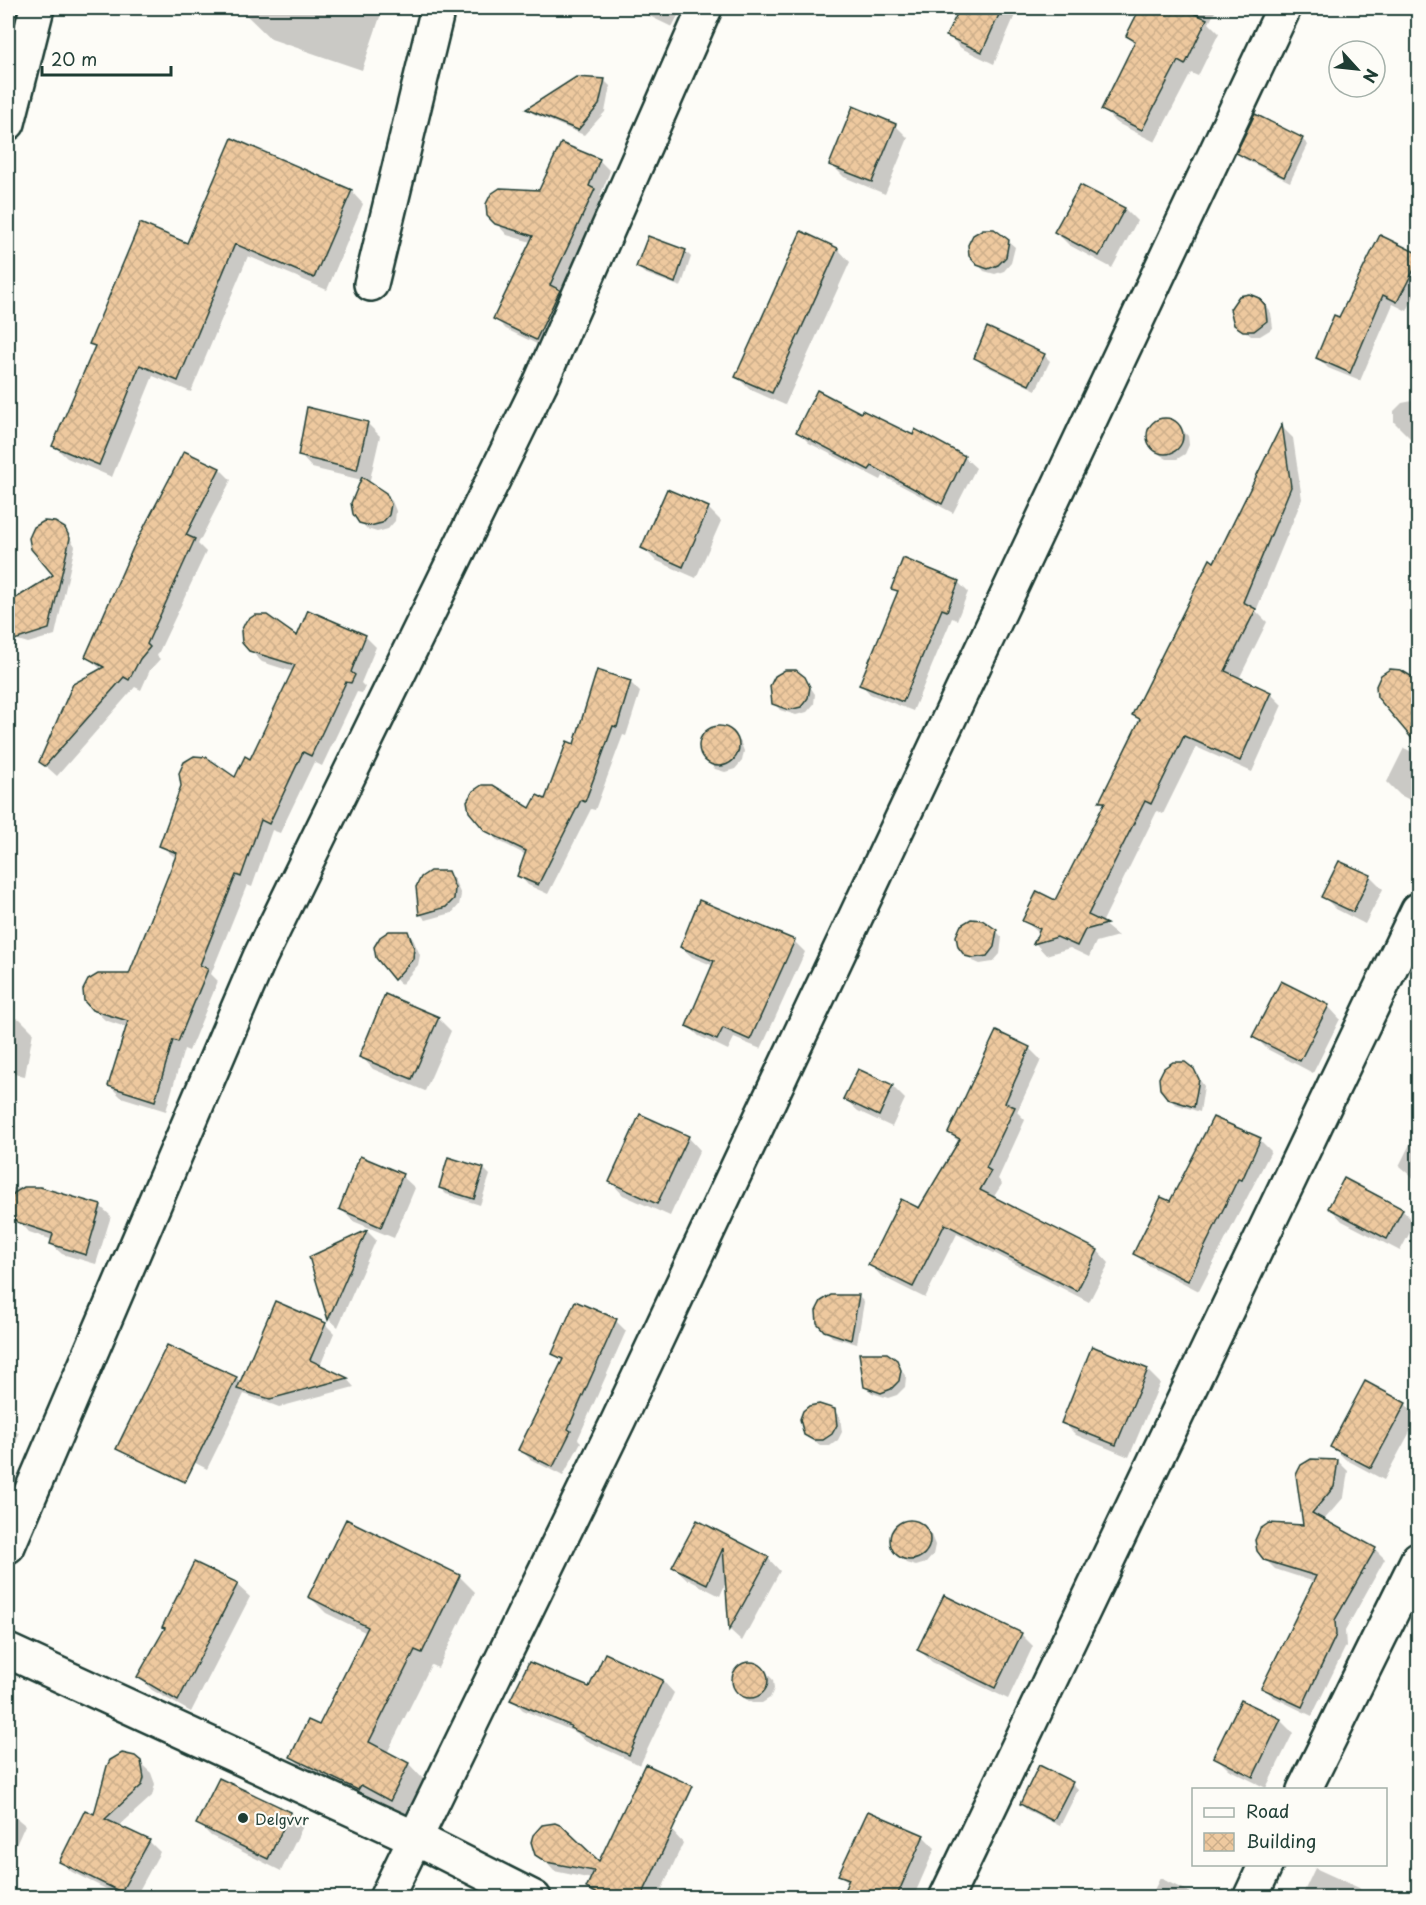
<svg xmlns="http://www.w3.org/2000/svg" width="1426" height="1905" viewBox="0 0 1426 1905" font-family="'Playpen Sans',sans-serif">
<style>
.shadow{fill:#0003}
.building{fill:url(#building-cross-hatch);stroke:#1f3d34;stroke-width:1.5}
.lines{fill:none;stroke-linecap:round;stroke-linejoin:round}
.minor-casing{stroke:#1f3d34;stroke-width:38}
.minor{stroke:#fdfcf7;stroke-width:33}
.poi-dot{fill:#1f3d34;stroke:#fdfcf7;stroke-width:2}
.labels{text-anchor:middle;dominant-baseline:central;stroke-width:4.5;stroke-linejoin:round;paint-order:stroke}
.poi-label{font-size:15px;fill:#1f3d34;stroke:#fdfcf7;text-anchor:start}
</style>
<defs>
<pattern id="building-cross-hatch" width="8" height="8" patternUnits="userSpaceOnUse" patternTransform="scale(1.5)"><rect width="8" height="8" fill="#eec99f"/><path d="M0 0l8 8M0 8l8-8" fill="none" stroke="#ccae8a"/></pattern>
</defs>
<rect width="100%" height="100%" fill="#fdfcf7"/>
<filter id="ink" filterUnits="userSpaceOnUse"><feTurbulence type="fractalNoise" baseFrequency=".0167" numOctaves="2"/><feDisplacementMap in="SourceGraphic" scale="12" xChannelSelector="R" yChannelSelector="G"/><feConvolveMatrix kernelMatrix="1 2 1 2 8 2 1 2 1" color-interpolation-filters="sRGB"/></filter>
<g filter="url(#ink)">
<g class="shadow">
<polygon points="239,8 383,8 362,70 271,39"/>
<polygon points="637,8 682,8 672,27 643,13"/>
<polygon points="961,8 1018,8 994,64 961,48 948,35"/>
<polygon points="1143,8 1217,8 1209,23 1219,33 1198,76 1191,73 1155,142 1115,122 1103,109 1135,43 1128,36"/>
<polygon points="604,80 610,86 605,112 584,135 534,114 528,109"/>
<polygon points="895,125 908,138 885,194 844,177 831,164"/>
<polygon points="1302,139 1308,145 1290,182 1244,159 1238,153"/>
<polygon points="599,160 610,171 600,196 605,201 561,293 570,302 547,349 506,329 495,318 531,242 507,235 496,223"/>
<polygon points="1081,187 1125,209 1137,221 1112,268 1069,245 1056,232"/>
<polygon points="351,191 363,204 327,290 248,256 191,392 153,376 112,477 67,458 54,446 96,348 91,343 188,245"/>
<polygon points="802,233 838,249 850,262 785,405 749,389 737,377"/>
<polygon points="1008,241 1015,247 1011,263 1004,271 995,274 984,271 978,264"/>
<polygon points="685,251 691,257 681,287 644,273 638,267"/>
<polygon points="1418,256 1418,288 1407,311 1393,304 1360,381 1328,368 1318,358 1339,319"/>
<polygon points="1265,305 1271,313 1273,328 1260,336 1251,336 1236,324"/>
<polygon points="1044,355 1050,361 1036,390 982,364 976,358"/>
<polygon points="1412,401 1418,403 1418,441 1413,441 1394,422 1394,411 1402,403"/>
<polygon points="862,415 964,457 976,468 953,513 883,476 881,480 809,443 798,432"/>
<polygon points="1166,419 1175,422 1188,436 1189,445 1185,454 1177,459 1167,459 1159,454 1149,440 1149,433 1157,421"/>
<polygon points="367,423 380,436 369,484 392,501 396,511 395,521 388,529 377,532 367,529 361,522 362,480 312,468 300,455"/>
<polygon points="1282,427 1293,438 1302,499 1256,611 1267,622 1239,679 1270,693 1282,705 1252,772 1196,747 1163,814 1157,811 1102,923 1118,936 1096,942 1089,957 1070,948 1046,955 1035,943 1040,934 1024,920 1056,902 1105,805 1101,801 1140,721 1134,715 1215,564"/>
<polygon points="185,453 220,469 231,480 198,544 206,552 157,656 160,659 150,670 141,690 135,687 57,776 40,761 102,670 87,657"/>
<polygon points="667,491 709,509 721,521 696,578 655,560 642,547"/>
<polygon points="64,529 75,546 55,635 28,643 18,640 8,628 8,605 55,575"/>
<polygon points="958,582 968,592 957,620 952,618 913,711 870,694 861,684 899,594 893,588"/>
<polygon points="365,636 376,647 361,683 365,687 362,693 357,692 322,766 314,762 280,833 272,830 252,887 247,885 211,974 218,981 189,1051 184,1049 166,1111 121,1097 110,1086 128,1028 105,1020 93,1009 130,976 177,859 161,846 235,779 251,761 294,672 262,662 250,650 298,638"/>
<polygon points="804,678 815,694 814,704 807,712 796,715 780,710 774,703"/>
<polygon points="630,682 640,692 626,736 623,735 595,810 591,809 548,894 528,885 519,875 526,855 497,840 486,830 546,801 575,746"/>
<polygon points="714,728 724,728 740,741 744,751 742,761 735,769 725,772 715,769 701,754 700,743 705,734"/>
<polygon points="1404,748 1418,755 1418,804 1400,795 1387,782"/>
<polygon points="448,873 454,879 461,895 459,905 452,913 426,920 420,914"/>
<polygon points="1370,876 1383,889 1365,924 1336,909 1323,896"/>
<polygon points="996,931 1002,937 1000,954 993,962 980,964 973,961 966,955"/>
<polygon points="407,933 413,939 420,955 418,965 401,985 377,958"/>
<polygon points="794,941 805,952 761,1049 734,1038 728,1050 699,1036 688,1026 714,966 692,957 681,947"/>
<polygon points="1328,1006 1340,1019 1313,1073 1267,1049 1254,1036"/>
<polygon points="8,1017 20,1019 33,1032 25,1076 8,1073"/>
<polygon points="438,1018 451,1031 425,1091 373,1069 361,1056"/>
<polygon points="1029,1048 1041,1060 1017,1112 1025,1120 998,1179 1002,1184 993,1198 1098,1251 1109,1263 1089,1302 957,1234 925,1298 881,1276 870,1264 920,1210 960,1143 950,1133"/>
<polygon points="1193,1070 1204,1086 1200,1112 1175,1104 1169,1098"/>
<polygon points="892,1086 905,1099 892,1127 858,1111 845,1099"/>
<polygon points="1414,1136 1418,1138 1418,1182 1399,1166"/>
<polygon points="688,1137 700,1150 670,1216 623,1195 611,1182"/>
<polygon points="1260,1140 1271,1151 1199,1291 1146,1264 1135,1253 1171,1203"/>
<polygon points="361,1158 402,1176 415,1188 394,1238 353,1221 341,1209"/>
<polygon points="484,1169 490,1175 480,1205 446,1194 440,1188"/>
<polygon points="8,1188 40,1189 100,1206 111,1216 96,1264 62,1254 51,1244 53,1240 29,1232 8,1208"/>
<polygon points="1330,1208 1402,1210 1415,1223 1400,1251 1342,1221"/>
<polygon points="367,1231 376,1240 338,1327 329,1319 311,1258"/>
<polygon points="858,1296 864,1302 857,1344 832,1337 826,1330"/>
<polygon points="276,1303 326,1325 334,1333 320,1366 347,1379 354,1387 279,1407 244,1394 207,1469 140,1434 236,1378 241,1383"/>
<polygon points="616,1321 626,1331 578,1439 581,1442 563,1476 530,1459 520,1449 563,1362 554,1353"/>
<polygon points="896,1361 906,1377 905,1387 897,1395 888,1398 872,1393 865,1387"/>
<polygon points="1147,1370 1160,1383 1129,1457 1076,1435 1063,1422"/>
<polygon points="1405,1404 1418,1417 1384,1480 1345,1459 1332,1446"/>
<polygon points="834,1411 840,1417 842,1432 838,1440 830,1446 820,1446 805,1434"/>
<polygon points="8,1424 19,1434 8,1466"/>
<polygon points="1338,1461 1348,1471 1344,1497 1323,1521 1375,1549 1385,1559 1345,1631 1346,1646 1312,1716 1273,1697 1263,1687 1315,1582 1275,1569 1265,1559 1305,1526"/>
<polygon points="697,1522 768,1558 780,1571 742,1641 730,1630 727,1580 720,1596 687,1579 674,1567"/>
<polygon points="905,1522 915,1523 931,1535 935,1545 933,1555 926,1563 916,1566 906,1563 892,1548 891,1537 896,1528"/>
<polygon points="194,1564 237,1585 250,1597 191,1712 152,1690 139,1677 166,1629"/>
<polygon points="459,1576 475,1592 438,1668 431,1665 387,1753 409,1764 424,1780 406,1815 377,1800 374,1805 308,1773 292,1757 319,1727 367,1633 326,1613 310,1597"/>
<polygon points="1021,1634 1033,1646 1008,1699 932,1662 919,1650"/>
<polygon points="606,1655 663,1681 674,1693 640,1765 583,1739 577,1733 523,1710 512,1699 590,1689"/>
<polygon points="752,1663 760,1666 773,1680 774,1689 770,1698 762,1703 752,1703 744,1698 737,1692 733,1677 742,1665"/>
<polygon points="8,1701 15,1707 8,1724"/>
<polygon points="1280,1720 1293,1733 1266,1788 1228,1769 1215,1756"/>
<polygon points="134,1757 151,1773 155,1784 152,1796 118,1827 149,1841 160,1852 135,1898 124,1898 72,1872 61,1862"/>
<polygon points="1072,1784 1078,1790 1060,1826 1027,1810 1021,1804"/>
<polygon points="8,1811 25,1825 9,1861 8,1861"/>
<polygon points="290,1814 303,1826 281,1871 211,1836 198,1823"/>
<polygon points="672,1831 683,1843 658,1898 597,1898 588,1888 592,1879 554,1871 534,1849 600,1864"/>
<polygon points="923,1836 935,1848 913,1898 843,1898 849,1883 840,1874"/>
<polygon points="1315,1868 1359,1888 1365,1894 1364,1898 1304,1898 1302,1896"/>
<polygon points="1160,1878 1201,1898 1150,1898"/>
<polygon points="301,1895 304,1898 186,1897"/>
</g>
<g class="building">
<polygon points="960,8 1002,8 982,52 946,36"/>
<polygon points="1140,8 1181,8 1207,19 1185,65 1178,61 1142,130 1101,110 1135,41 1126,36"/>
<polygon points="576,77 605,79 599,105 578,130 526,109"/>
<polygon points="853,106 896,124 872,182 829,165"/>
<polygon points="1255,114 1303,138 1284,177 1236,153"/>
<polygon points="232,138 352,190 314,278 235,244 178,381 140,365 99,465 52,446 95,346 89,344 140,223 187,243"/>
<polygon points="561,143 600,159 589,186 595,189 550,285 560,290 536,340 493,319 533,236 495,224 487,216 486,204 491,194 500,188 539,190"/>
<polygon points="1080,185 1125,208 1099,256 1054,232"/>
<polygon points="983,229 994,229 1009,240 1006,257 998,265 988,269 977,265 969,256 968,245 973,235"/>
<polygon points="801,231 838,248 772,393 735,377"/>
<polygon points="1380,235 1419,254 1419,260 1397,302 1383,295 1350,373 1316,358 1334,315 1339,317"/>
<polygon points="648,236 686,250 675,283 636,267"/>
<polygon points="1249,294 1259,298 1265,305 1267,321 1254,331 1243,331 1234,325 1230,309 1239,296"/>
<polygon points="987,327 1045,354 1029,385 974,358"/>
<polygon points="817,390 861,413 862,410 913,435 915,429 965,456 942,504 872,466 869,470 796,432"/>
<polygon points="307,407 368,422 357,470 298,456"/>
<circle cx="1165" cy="436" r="18"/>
<polygon points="1282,424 1291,487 1243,602 1256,609 1225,671 1271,692 1240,761 1184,736 1151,804 1145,801 1088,915 1107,924 1085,930 1077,946 1057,937 1033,944 1040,929 1022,921 1037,891 1055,900 1105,802 1099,802 1140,719 1132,715 1210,559 1214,562"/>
<polygon points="184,451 220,468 186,535 195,539 147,644 150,647 140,659 129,680 124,677 45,766 39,762 73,684 104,667 85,657 133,548"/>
<polygon points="362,477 386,493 391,504 389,515 382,523 370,526 359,523 353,514 351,503"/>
<polygon points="667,489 709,507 683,567 641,548"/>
<polygon points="44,521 55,522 65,528 70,538 49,629 8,642 8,603 53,575 31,549 29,538 34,527"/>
<polygon points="903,558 959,581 947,611 942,609 903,702 859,685 898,591 891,589"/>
<polygon points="308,610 366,635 351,672 355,675 351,683 346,682 311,756 303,752 269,824 261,820 241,877 236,875 200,965 208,969 178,1042 173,1040 155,1101 108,1086 128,1021 92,1010 84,1001 83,990 88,980 98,974 129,974 177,853 159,846 181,786 179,773 184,762 194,756 206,757 235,777 245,756 250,759 295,665 249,651 242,643 241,631 246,621 255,615 267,615 297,636"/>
<polygon points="1390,669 1401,670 1419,681 1419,747 1377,697 1376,686 1381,675"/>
<polygon points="597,670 631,681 617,727 613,726 585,802 581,800 538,885 517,876 526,851 485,831 469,812 467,801 473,791 482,785 493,785 530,808 537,795 545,799 567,741 574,744"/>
<polygon points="785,670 796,670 805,677 810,687 808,698 801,707 789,710 772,704 770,686 775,676"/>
<circle cx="719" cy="746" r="20"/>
<polygon points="1339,861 1371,875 1353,912 1321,897"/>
<polygon points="430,871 448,871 455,888 454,899 446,907 419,915 416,887 421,877"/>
<polygon points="699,900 795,940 750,1040 723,1028 717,1040 686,1026 714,961 680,947"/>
<polygon points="971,919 982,920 997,930 994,947 987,956 973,958 965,956 958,947 956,936 961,925"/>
<polygon points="389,931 408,931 414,948 413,959 394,980 376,958 374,947 380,937"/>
<polygon points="1281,981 1329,1005 1300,1061 1252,1037"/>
<polygon points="385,994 439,1017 412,1079 359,1057"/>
<polygon points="996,1031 1030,1047 1005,1103 1015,1107 986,1168 991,1171 980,1190 1098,1250 1077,1291 945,1224 913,1287 868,1265 901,1199 919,1208 960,1139 948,1133"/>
<polygon points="1173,1062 1185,1062 1194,1069 1199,1079 1194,1107 1168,1099 1160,1089 1159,1078 1164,1068"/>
<polygon points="858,1069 893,1085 879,1116 843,1099"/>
<polygon points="640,1114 689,1136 657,1204 609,1182"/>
<polygon points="1213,1117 1261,1138 1242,1180 1238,1179 1188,1281 1133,1254 1161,1197 1170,1201"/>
<polygon points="360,1156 403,1174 381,1227 339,1209"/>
<polygon points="448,1157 484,1168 474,1199 439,1188"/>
<polygon points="1344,1178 1403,1209 1387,1239 1328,1208"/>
<polygon points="24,1187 40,1187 101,1205 86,1255 50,1244 53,1234 17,1222 10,1214 9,1203 14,1193"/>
<polygon points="367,1230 328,1320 309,1257"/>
<polygon points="831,1295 859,1295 851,1340 824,1331 817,1323 816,1311 821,1301"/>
<polygon points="275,1301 326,1323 310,1360 348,1378 270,1399 237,1389"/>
<polygon points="575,1301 617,1319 568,1429 571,1431 553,1467 518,1450 563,1359 552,1354"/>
<polygon points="167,1345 237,1377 185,1482 116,1449"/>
<polygon points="1092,1346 1148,1369 1116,1445 1061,1423"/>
<polygon points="859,1353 887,1353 897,1360 901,1370 899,1381 891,1389 881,1393 864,1387"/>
<polygon points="1365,1381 1406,1403 1371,1468 1330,1447"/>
<polygon points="819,1404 835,1409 837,1425 832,1434 823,1440 813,1440 804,1435 800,1419 803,1411 809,1406"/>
<polygon points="1311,1459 1338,1460 1334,1487 1312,1513 1376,1548 1335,1620 1336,1635 1302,1707 1261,1688 1316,1576 1264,1560 1257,1551 1255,1540 1260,1529 1269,1523 1303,1525 1296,1475 1301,1465"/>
<polygon points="346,1519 460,1575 422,1653 415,1650 369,1742 409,1763 390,1801 361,1785 358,1790 290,1757 308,1720 319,1725 368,1627 308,1597"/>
<polygon points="697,1520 769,1557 729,1630 723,1548 707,1584 672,1567"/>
<circle cx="910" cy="1540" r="20"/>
<polygon points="194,1562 238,1583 178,1701 137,1677 165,1628 162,1627"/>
<polygon points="944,1595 1022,1633 995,1688 917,1650"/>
<polygon points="605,1653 663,1680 629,1755 570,1728 571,1726 510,1700 529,1662 589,1687"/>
<circle cx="750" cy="1680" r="18"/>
<polygon points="1241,1700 1281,1719 1253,1777 1213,1757"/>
<polygon points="122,1753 135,1756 141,1761 144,1778 142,1785 105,1819 150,1840 121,1892 59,1862 85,1810 94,1814 107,1766 110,1760"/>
<polygon points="645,1764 693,1786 641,1898 606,1898 586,1888 594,1871 546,1862 535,1855 531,1842 533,1835 542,1825 555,1823 562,1826 599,1861"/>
<polygon points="1039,1765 1073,1782 1053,1821 1020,1804"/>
<polygon points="219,1778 291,1812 268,1859 196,1824"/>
<polygon points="868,1811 924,1835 896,1898 841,1898 849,1879 838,1875"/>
</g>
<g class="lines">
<defs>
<g id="minor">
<polyline points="8,123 37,8"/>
<polyline points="371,284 438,8"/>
<polyline points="8,1546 260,957 540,384 705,8"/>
<polyline points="8,1651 417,1839 534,1898"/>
<polyline points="1304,1790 1418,1559"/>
<polyline points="386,1898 618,1421 1284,8"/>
<polyline points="946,1898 1418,910"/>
<polyline points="1250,1898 1266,1864"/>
</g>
</defs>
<use href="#minor" class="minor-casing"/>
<use href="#minor" class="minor"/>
</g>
</g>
<circle class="poi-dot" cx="243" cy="1818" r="6"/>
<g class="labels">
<g class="poi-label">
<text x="255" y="1818">Delgvvr</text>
</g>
</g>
<rect width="1426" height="1905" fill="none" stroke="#fdfcf7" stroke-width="30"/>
<rect x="15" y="15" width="1396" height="1875" fill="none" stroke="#1f3d34" stroke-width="2" filter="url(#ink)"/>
<rect x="1192" y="1788" width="195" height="78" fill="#fdfcf7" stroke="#a4b0a9" stroke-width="1.5"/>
<rect x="1204" y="1808" width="30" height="9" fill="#fdfcf7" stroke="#a4b0a9" stroke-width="1.5"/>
<text x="1246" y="1818" font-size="18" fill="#1f3d34">Road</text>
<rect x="1204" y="1833" width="30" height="18" fill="url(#building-cross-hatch)" stroke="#a4b0a9" stroke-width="1.5"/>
<text x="1246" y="1848" font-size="18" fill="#1f3d34">Building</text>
<g transform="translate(1357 69) rotate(117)"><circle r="28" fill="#fdfcf7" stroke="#a4b0a9" stroke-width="1.5"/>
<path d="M0-4.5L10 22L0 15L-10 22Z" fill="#1f3d34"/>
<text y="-9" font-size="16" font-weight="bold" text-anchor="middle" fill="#1f3d34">N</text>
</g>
<path d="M42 66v9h129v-9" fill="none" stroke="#1f3d34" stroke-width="3"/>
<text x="51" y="66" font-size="18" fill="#1f3d34" stroke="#fdfcf7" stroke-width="4.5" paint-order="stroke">20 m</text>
</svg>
